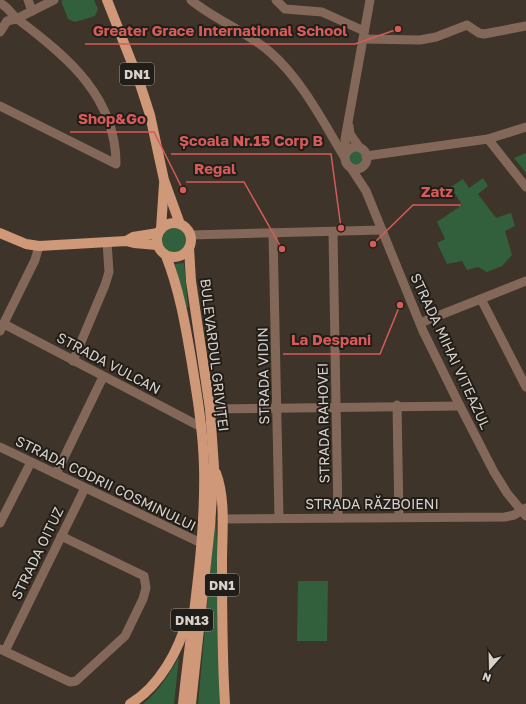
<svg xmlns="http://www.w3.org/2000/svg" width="526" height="704" viewBox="0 0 526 704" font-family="'Golos Text',sans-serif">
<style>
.green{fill:#32603d}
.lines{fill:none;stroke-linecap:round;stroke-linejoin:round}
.minor{stroke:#836859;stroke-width:9}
.major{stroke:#ce9879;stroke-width:10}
.labels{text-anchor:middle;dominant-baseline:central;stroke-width:4;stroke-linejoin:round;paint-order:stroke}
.shield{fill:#211d18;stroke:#a19b95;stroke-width:1}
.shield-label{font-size:13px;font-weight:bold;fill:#d8d1ca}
.street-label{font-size:14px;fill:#d8d1ca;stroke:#211d18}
.leader{fill:none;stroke:#d75b59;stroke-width:1.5}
.callout-dot{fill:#d75b59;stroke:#211d18;stroke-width:1.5}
.callout-label{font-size:15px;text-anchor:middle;font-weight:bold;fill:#d75b59;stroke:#211d18;stroke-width:4;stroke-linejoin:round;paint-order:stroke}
</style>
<rect width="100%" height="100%" fill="#3e3429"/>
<g class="green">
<polygon points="64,0 94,0 98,9 95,16 75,22 68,19 61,1"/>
<circle cx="356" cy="158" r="8"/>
<polygon points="526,153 526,173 514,158"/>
<polygon points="483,178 488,186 478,194 496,218 511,213 515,226 505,231 512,255 502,266 487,272 478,267 467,270 462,261 447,264 437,243 445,239 437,222 462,205 451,187 463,179 469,188"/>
<circle cx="174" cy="240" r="13"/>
<polygon points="184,263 188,307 185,307 175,264"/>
<polygon points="215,519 216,519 223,704 198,704"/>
<polygon points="298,581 328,581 327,641 297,641"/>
<path d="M179,657l-5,47h-31c16,-13 26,-30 36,-47z"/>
</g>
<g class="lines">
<g class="minor">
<polyline points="28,0 32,11"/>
<path d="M191,0c24,20 55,31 79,52 32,28 53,70 75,106"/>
<polyline points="276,0 285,9 322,12 364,31"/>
<path d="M0,3c10,5 11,12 20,18 49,37 96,77 96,143l-116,-58"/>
<polyline points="0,32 7,21 16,19 54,0"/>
<polyline points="363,39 420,40 436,37 467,25 479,33 484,34 526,26"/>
<polyline points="349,126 350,134 360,148"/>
<polyline points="488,139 526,187"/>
<circle cx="356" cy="158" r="11"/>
<polyline points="346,153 345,139 370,0"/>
<polyline points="366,156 488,139 526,127"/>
<polyline points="351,168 366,191 423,331 460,406 494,472 507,493 526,516"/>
<polyline points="333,232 338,517"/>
<polyline points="273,233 279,518"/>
<polyline points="190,235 382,230"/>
<polyline points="481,299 526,387"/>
<polyline points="420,323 526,281"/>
<polyline points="4,324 201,427"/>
<polyline points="0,331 35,260 39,246"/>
<polyline points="73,361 105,285 109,272 107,242"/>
<polyline points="397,405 399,517"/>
<polyline points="210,409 460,406"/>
<polyline points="0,447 201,543"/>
<polyline points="56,474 103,377"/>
<polyline points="222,519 505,517 514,515 526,508"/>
<polyline points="0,523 31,462"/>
<polyline points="0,649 70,682 76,681 125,636 143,599 146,588 144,576 61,536"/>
<polyline points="5,651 85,488"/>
</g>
<g class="major">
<polyline points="107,0 139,81 150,115 164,180 180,224"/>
<circle cx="174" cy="240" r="17"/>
<polyline points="161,229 164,184"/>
<polyline points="0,233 26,244 39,246 126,241 134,243 157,245"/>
<polyline points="126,241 133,237 158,233"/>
<polyline points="189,248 191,281 210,409 214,467 210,526 191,704"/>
<path d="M166,256c13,33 19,67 25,102 6,36 12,72 13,108 2,80 -13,159 -21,238"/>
<path d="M216,473c10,26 6,60 6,88 0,47 0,95 3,143"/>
<path d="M130,704c30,-18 49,-54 58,-87"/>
</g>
</g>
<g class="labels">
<g class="shield">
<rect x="120" y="63" width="34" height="22" rx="3"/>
<rect x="205" y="574" width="34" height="22" rx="3"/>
<rect x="171" y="609" width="42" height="22" rx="3"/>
</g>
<g class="shield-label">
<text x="137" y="74">DN1</text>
<text x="222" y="585">DN1</text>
<text x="192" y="620">DN13</text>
</g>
<g class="street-label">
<text transform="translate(451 351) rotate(65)">STRADA MIHAI VITEAZUL</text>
<text transform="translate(215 355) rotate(83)">BULEVARDUL GRIVIȚEI</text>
<text transform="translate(109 363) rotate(28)">STRADA VULCAN</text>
<text transform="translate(263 376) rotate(-91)">STRADA VIDIN</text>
<text transform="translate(323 423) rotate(-91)">STRADA RAHOVEI</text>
<text transform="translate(106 483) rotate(26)">STRADA CODRII COSMINULUI</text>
<text x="372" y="503">STRADA RĂZBOIENI</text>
<text transform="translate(37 553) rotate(-64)">STRADA OITUZ</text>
</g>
</g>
<path class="leader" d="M398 29L355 44H85M183 190L154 132H70M341 228L331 154H171M282 249L244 182H186M373 244L413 205H461M400 305L380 354H283"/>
<g class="callout-dot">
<circle cx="398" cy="29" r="4"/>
<circle cx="183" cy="190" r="4"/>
<circle cx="341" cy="228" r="4"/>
<circle cx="282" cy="249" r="4"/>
<circle cx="373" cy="244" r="4"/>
<circle cx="400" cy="305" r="4"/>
</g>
<g class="callout-label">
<text x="220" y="36">Greater Grace International School</text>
<text x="112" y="124">Shop&amp;Go</text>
<text x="251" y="146">Școala Nr.15 Corp B</text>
<text x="215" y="174">Regal</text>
<text x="437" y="197">Zatz</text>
<text x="331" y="345">La Despani</text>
</g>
<g transform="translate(490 668) rotate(200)" stroke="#211d18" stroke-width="3" paint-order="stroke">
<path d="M0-3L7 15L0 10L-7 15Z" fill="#d8d1ca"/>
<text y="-6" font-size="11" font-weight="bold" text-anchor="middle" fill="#d8d1ca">N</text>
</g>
</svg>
